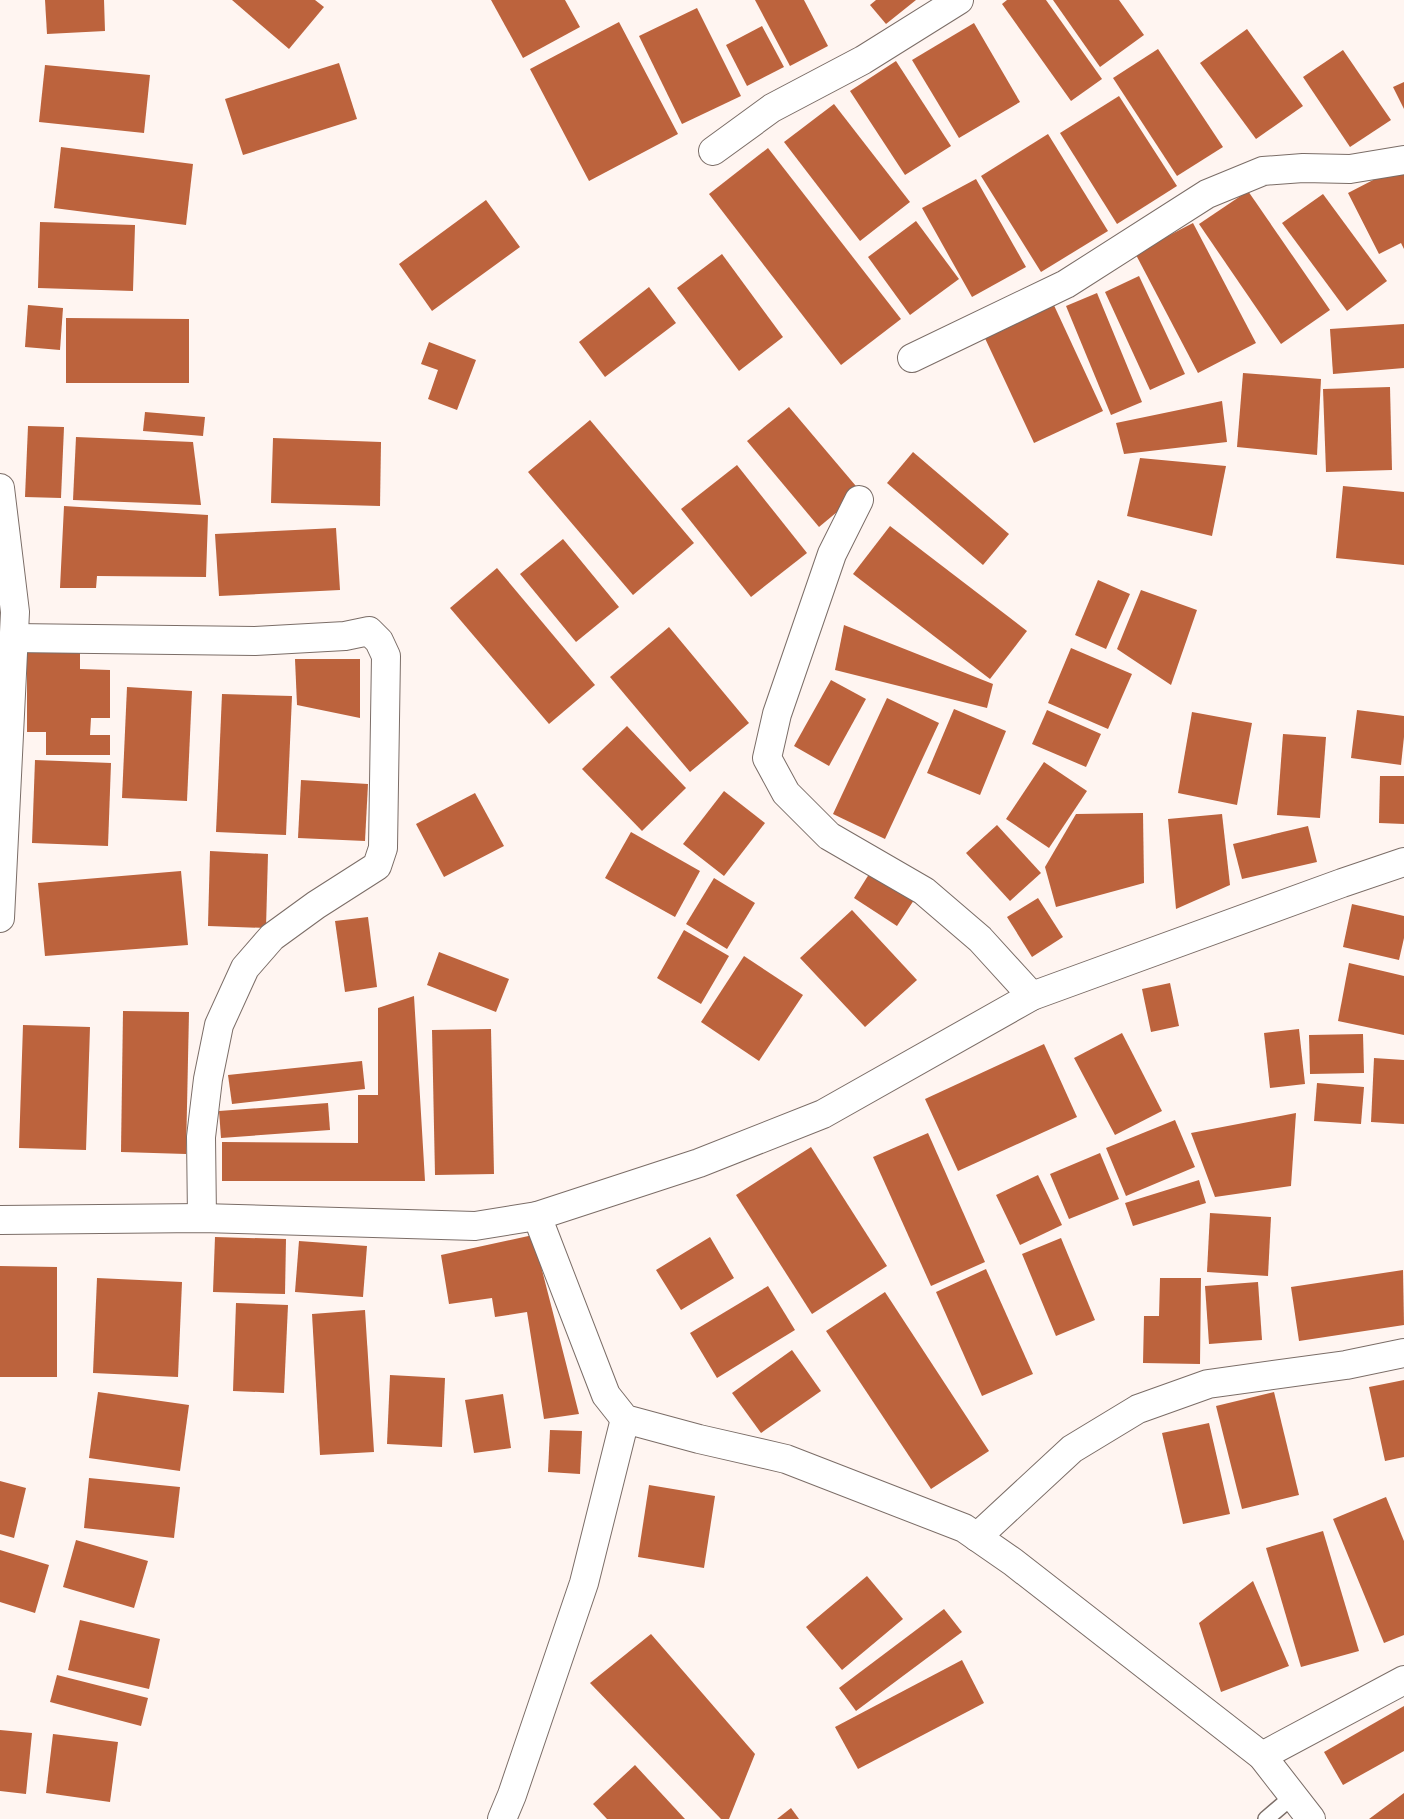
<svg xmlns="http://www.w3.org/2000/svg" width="1404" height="1819" viewBox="0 0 1404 1819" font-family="Lato,sans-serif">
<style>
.building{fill:#bc633d}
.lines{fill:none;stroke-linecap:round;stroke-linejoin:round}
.lane-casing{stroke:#7b6d67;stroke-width:18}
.street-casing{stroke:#7b6d67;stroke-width:30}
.secondary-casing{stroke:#7b6d67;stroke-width:30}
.lane{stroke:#fff;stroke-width:15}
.street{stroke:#fff;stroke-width:28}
.secondary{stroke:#fff;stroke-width:28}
</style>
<rect width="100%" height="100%" fill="#fff5f1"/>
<g class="building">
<polygon points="45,0 104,0 105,31 47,34"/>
<polygon points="232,0 315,0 324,7 289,49"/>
<polygon points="491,0 565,0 580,27 523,58"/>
<polygon points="755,0 804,0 828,46 790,66"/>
<polygon points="876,0 916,0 886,24 870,5"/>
<polygon points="1007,0 1046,0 1102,79 1071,101 1002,4"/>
<polygon points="1053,0 1119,0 1144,35 1100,67"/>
<polygon points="697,8 741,96 682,124 639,36"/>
<polygon points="619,22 678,134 589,181 530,69"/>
<polygon points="974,23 1020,102 959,138 912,60"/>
<polygon points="762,26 784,67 747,86 726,45"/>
<polygon points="1247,29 1303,106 1256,139 1200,63"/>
<polygon points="1158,49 1223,147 1177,176 1113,78"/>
<polygon points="1343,50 1391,120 1350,147 1303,77"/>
<polygon points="896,61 951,146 905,175 850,91"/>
<polygon points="339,63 357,119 243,155 225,99"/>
<polygon points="45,65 150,75 144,133 39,122"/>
<polygon points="1404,82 1404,109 1393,87"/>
<polygon points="1119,96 1177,186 1117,224 1060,133"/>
<polygon points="834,104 910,202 860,241 784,142"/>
<polygon points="1048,134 1108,231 1041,272 981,176"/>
<polygon points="61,147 193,164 186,225 54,208"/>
<polygon points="768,148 901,319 841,365 709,194"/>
<polygon points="1404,164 1404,249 1401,243 1379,254 1348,193"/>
<polygon points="976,179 1026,267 972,297 922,208"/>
<polygon points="1248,191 1330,310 1281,344 1199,224"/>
<polygon points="1323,194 1387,281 1347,311 1282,223"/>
<polygon points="486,200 520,247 432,311 399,264"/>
<polygon points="916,221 959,279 910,315 868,257"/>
<polygon points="40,222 135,225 133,291 38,288"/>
<polygon points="1193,223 1256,343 1198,373 1135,253"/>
<polygon points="722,254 783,337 739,371 677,288"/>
<polygon points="1139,276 1185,374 1150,390 1105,292"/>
<polygon points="649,287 676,323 605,377 579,342"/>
<polygon points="1097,293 1142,402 1111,415 1066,306"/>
<polygon points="1052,301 1103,411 1034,443 983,334"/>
<polygon points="28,305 63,308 60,350 25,347"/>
<polygon points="66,318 189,319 189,383 66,383"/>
<polygon points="1404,324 1404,368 1333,374 1330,329"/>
<polygon points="429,342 476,360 457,410 428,399 438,370 421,364"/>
<polygon points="1243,373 1321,379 1317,455 1237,447"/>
<polygon points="1390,387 1392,470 1326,472 1323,389"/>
<polygon points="1222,401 1227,442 1124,454 1116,423"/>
<polygon points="789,407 861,492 819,527 747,441"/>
<polygon points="145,412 205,417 203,436 143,431"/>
<polygon points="590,420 694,543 633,595 528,472"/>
<polygon points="28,426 64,427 61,498 25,497"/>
<polygon points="76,437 193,442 201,505 73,500"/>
<polygon points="273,438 381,442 380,506 271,503"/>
<polygon points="913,452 1009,534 983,565 887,483"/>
<polygon points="1140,458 1226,466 1212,536 1127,516"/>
<polygon points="737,465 807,553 751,597 681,509"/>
<polygon points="1343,486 1404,492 1404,565 1336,558"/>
<polygon points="64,506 208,515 206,577 97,576 96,588 60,588"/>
<polygon points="890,526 1027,631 990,679 853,574"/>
<polygon points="336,528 340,590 219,596 215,534"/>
<polygon points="563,539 619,607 576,642 520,574"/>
<polygon points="497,568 595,685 549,724 450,608"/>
<polygon points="1098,580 1130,594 1106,649 1075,635"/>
<polygon points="1141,590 1197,610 1171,685 1117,649"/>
<polygon points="844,625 993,684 987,708 835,670"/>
<polygon points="669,627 749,723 690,772 610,677"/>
<polygon points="1071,648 1132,674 1108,729 1048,703"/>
<polygon points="27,652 80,652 80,669 110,670 110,718 91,718 90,735 110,735 110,755 46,755 46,732 27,732"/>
<polygon points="295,659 360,659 360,718 297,705"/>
<polygon points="831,680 866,699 829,766 794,746"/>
<polygon points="127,687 192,691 187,801 122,798"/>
<polygon points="222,694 292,696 286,835 216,832"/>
<polygon points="887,698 939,723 885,839 833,814"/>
<polygon points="954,709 1006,731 980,795 927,773"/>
<polygon points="1047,710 1101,734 1086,767 1032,744"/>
<polygon points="1357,710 1404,716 1404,737 1401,765 1351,758"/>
<polygon points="1192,712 1252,723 1237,805 1178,793"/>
<polygon points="627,726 686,788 642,831 582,769"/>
<polygon points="1283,734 1326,737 1320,818 1277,815"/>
<polygon points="35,760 111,763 108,846 32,843"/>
<polygon points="1044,762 1087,791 1049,848 1006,819"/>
<polygon points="1380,776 1404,776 1404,824 1379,823"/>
<polygon points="301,780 368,784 365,841 298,838"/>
<polygon points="724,791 765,823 724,876 683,844"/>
<polygon points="475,793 504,846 444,877 416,824"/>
<polygon points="1143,813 1144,883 1056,907 1045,867 1076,814"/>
<polygon points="1222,814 1230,885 1176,909 1168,819"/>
<polygon points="997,825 1041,873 1010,901 966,853"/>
<polygon points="1308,826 1317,862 1242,879 1233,844"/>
<polygon points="631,832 700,871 675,917 605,878"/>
<polygon points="210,851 268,854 266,928 208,926"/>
<polygon points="181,871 188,945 45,956 38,883"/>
<polygon points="871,871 914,900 897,926 854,898"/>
<polygon points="714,878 755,903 727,949 686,924"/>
<polygon points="1038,898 1063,937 1032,957 1007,917"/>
<polygon points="1352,904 1404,916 1404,938 1399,960 1343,947"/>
<polygon points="852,910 917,980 865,1027 800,958"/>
<polygon points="368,917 377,987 345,992 335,921"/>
<polygon points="684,930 729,956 701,1004 657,978"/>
<polygon points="439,952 509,979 496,1012 427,985"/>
<polygon points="744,956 803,995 759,1061 701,1022"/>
<polygon points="1349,963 1404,976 1404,1035 1338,1021"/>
<polygon points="1170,983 1179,1026 1151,1032 1142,989"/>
<polygon points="414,996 425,1181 222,1181 222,1142 358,1143 358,1095 378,1095 378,1008"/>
<polygon points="123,1011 189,1012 186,1154 121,1152"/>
<polygon points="23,1025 90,1027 86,1150 19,1148"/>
<polygon points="491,1029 494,1174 435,1175 432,1030"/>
<polygon points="1299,1029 1305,1084 1270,1088 1264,1033"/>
<polygon points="1122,1033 1162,1111 1115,1135 1074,1058"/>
<polygon points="1363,1034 1364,1073 1310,1074 1309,1035"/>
<polygon points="1044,1044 1077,1117 958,1171 925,1099"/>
<polygon points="1374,1058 1404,1060 1404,1124 1371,1122"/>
<polygon points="362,1061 365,1089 232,1104 228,1075"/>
<polygon points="1317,1083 1364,1087 1361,1124 1314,1121"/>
<polygon points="328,1103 330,1130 221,1138 219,1111"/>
<polygon points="1296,1113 1291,1186 1215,1197 1191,1133"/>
<polygon points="1175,1120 1195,1167 1126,1196 1106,1148"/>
<polygon points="928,1133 985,1262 931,1286 873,1157"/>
<polygon points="811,1147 887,1266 812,1314 736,1195"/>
<polygon points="1100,1153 1119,1199 1069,1219 1050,1174"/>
<polygon points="1038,1175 1062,1225 1020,1245 996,1195"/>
<polygon points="1199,1180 1206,1203 1133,1226 1125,1203"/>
<polygon points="1210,1213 1271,1217 1268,1276 1207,1272"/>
<polygon points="533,1235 579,1414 544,1419 527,1312 495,1317 492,1298 449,1304 441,1255"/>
<polygon points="215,1237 286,1239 285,1294 213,1292"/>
<polygon points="710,1237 734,1278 681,1310 656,1270"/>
<polygon points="1061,1238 1095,1320 1056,1336 1022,1254"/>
<polygon points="299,1241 367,1246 363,1297 295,1292"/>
<polygon points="0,1266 57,1267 57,1377 0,1377"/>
<polygon points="986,1269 1033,1374 982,1396 936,1292"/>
<polygon points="1403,1270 1404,1325 1299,1341 1291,1287"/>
<polygon points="97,1278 182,1282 178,1377 93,1373"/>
<polygon points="1160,1278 1201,1278 1200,1364 1143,1363 1144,1316 1159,1316"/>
<polygon points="1258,1282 1262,1340 1209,1344 1205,1286"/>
<polygon points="768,1286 795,1330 717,1378 690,1333"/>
<polygon points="885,1292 989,1451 931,1489 826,1331"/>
<polygon points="236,1303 288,1305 284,1393 233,1391"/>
<polygon points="365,1310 374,1452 320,1455 312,1314"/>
<polygon points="792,1350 821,1391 761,1433 732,1393"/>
<polygon points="390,1375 445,1378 442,1447 387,1444"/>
<polygon points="1404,1380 1404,1457 1385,1461 1369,1387"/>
<polygon points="98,1392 189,1405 180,1471 89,1458"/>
<polygon points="1274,1392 1299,1495 1242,1509 1216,1406"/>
<polygon points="503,1394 511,1448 474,1453 465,1400"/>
<polygon points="1209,1423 1230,1514 1183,1524 1162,1433"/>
<polygon points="550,1430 582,1431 580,1474 548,1472"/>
<polygon points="89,1478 180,1487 174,1538 84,1528"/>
<polygon points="0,1481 26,1488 14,1538 0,1534"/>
<polygon points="649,1485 715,1496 704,1568 638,1557"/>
<polygon points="1386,1497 1404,1541 1404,1635 1384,1643 1333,1519"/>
<polygon points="1323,1531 1359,1651 1301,1667 1266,1548"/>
<polygon points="76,1540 148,1561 134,1608 63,1587"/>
<polygon points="0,1550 49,1565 35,1613 0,1602"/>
<polygon points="867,1576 903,1619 842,1670 806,1627"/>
<polygon points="1253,1581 1289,1666 1221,1692 1199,1623"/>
<polygon points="944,1609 962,1632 856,1711 839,1688"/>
<polygon points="80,1620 160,1639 149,1689 68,1670"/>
<polygon points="651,1634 755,1754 729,1819 721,1819 590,1683"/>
<polygon points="962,1660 984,1703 858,1769 835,1727"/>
<polygon points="57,1675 148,1698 141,1726 50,1702"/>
<polygon points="1404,1706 1404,1751 1343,1785 1324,1752"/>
<polygon points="0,1730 32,1733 26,1794 0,1791"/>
<polygon points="53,1734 118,1742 110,1802 46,1793"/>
<polygon points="635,1765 685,1819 607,1819 593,1804"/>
<polygon points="1404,1793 1404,1819 1369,1819"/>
<polygon points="791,1808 799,1819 777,1819"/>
</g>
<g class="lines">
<defs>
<polyline id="lane" points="1266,1819 1293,1796"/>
<g id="street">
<polyline points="713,151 772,108 863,60 959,0"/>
<polyline points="912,358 1066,284 1207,194 1263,171 1303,168 1350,169 1404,160"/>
<polyline points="0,488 15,612 0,918"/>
<polyline points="859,500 832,554 777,714 767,758 786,793 829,836 924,891 980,939 1032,996"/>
<polyline points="14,638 255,641 345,636 369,631 379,641 386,656 383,848 377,866 316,905 272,937 245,968 219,1025 208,1079 201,1137 202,1218"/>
<polyline points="537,1216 606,1395 625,1419 699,1439 786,1459 964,1528 1013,1562 1262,1756 1311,1819"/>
<polyline points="977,1537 1072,1449 1138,1409 1208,1384 1346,1365 1404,1353"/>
<polyline points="1262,1756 1404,1680"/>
<polyline points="502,1819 512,1795 584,1583 625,1419"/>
</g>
<polyline id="secondary" points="0,1220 202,1218 475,1226 537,1216 699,1163 823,1114 1032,996 1342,883 1404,862"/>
</defs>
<use href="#lane" class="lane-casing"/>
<use href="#street" class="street-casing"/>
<use href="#secondary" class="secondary-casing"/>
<use href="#lane" class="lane"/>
<use href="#street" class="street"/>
<use href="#secondary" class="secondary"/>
</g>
</svg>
